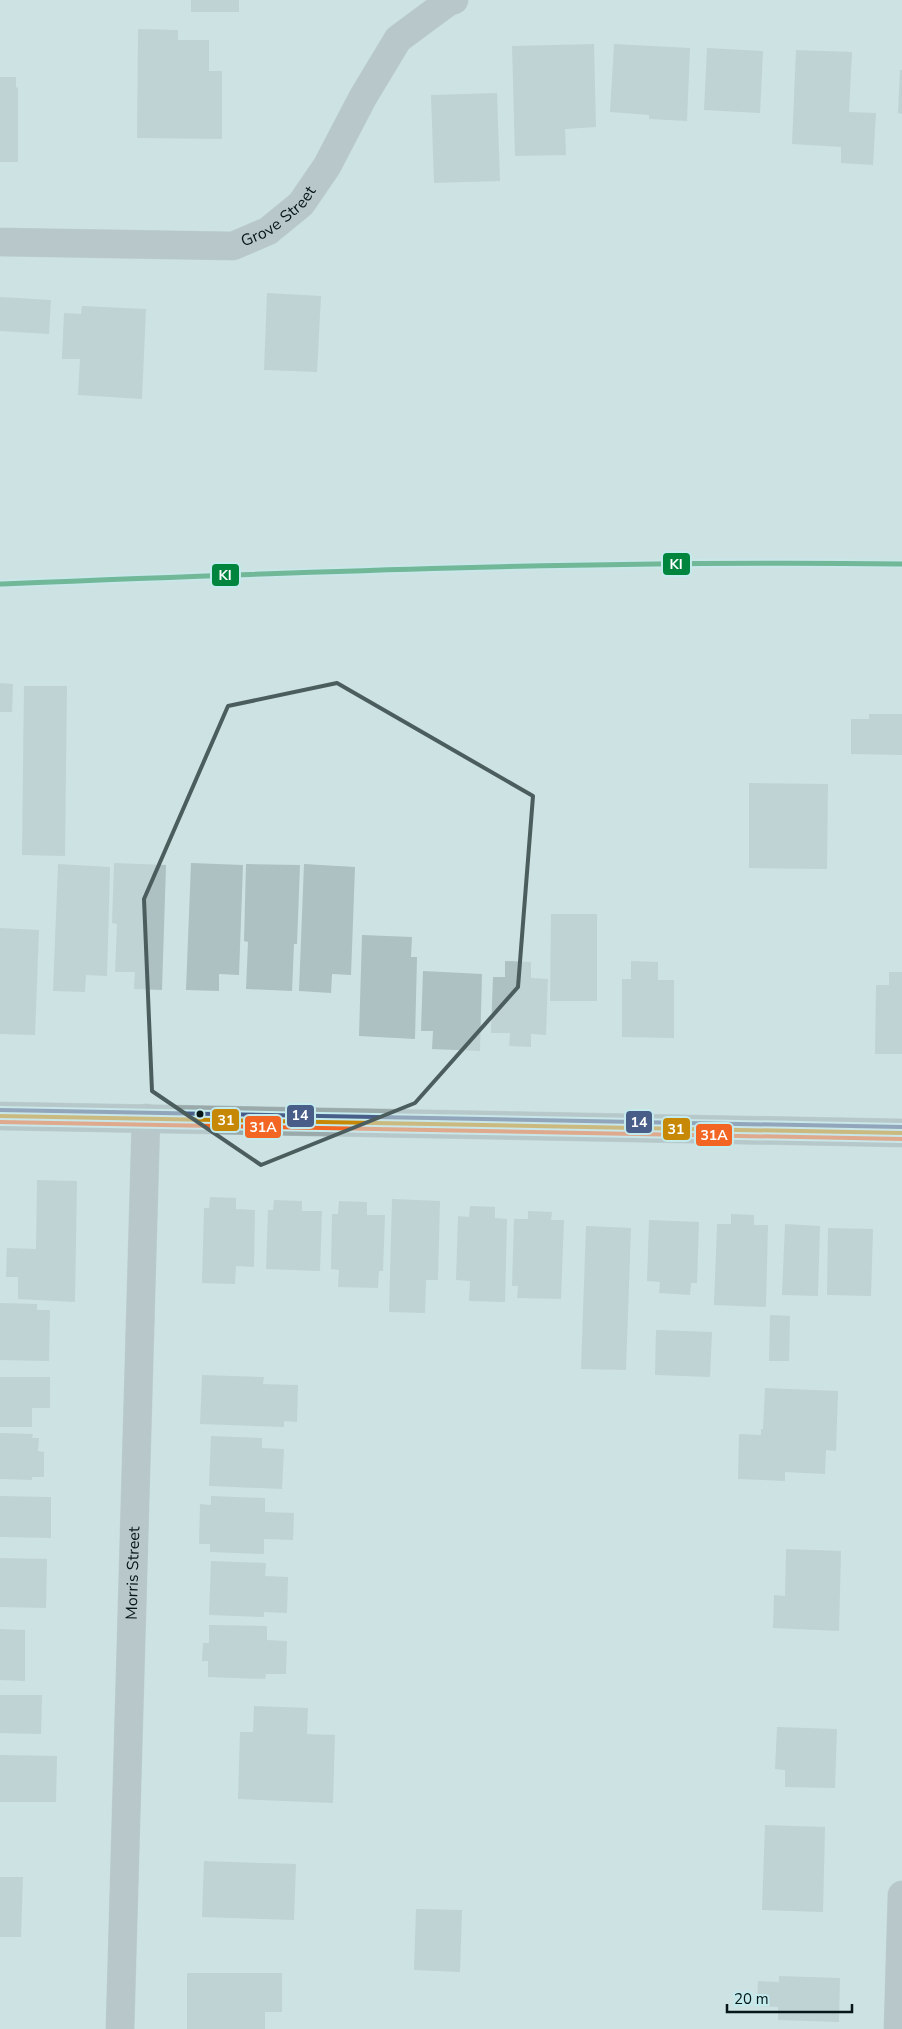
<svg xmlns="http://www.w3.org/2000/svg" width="902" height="2029" viewBox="0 0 902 2029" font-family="'Nunito Sans',sans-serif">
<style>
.building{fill:#adc0c2}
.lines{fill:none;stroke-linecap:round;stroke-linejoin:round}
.minor-casing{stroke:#abbcbd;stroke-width:29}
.major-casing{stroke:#abbcbd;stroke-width:29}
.minor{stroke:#9da6a8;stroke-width:28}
.major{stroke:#9aa9aa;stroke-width:28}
.bus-1-casing{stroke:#c3eaed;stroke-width:8}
.bus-2-casing{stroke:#c3eaed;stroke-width:8}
.bus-3-casing{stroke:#c3eaed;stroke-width:8}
.bus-1{stroke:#c78905;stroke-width:4}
.bus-2{stroke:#f26522;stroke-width:4}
.bus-3{stroke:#485e88;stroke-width:4}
.rail-1-casing{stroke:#c3eaed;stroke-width:9}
.rail-1{stroke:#00853f;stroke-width:5}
.marked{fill:none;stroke:#4c5d5e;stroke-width:4;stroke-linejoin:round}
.bus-dot{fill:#071617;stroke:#c3eaed;stroke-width:2}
.labels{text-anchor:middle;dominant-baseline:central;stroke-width:4;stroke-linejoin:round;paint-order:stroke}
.street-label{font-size:16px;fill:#071617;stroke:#c3eaed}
.line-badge{stroke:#c3eaed;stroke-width:2}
.badge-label{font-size:14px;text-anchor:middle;font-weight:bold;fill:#fff}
</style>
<rect width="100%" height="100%" fill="#cde2e3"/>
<g class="building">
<rect x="191" y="0" width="48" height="12"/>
<polygon points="138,29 178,30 178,40 209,40 209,71 222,71 222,139 137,138"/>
<polygon points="594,44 596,127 565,129 566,155 515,156 512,46"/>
<polygon points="614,44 690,48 687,121 649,119 649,115 610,112"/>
<polygon points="707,48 763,51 760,113 704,110"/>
<polygon points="796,50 852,52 849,112 876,113 873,165 841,163 841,147 792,144"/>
<polygon points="900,70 902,70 902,114 898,113"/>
<polygon points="0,77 16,77 16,87 18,88 18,162 0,162"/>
<polygon points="497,93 500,181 434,183 431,95"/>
<polygon points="267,293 321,296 317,372 264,370"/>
<polygon points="0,297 51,300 49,334 0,331"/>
<polygon points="82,306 146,309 142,399 78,395 80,359 62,359 64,313 81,314"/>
<polygon points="0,683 13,684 12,712 0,712"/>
<polygon points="24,686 67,686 65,856 22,855"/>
<polygon points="869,714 902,714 902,755 851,754 851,719 869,719"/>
<polygon points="749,783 828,784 827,869 749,868"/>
<polygon points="114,863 166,865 162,990 134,989 135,972 115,972 117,924 112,923"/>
<polygon points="191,863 243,865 239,975 219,974 219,991 186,990"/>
<polygon points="58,864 110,867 107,976 86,975 85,992 53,991"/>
<polygon points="246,864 300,865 297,944 294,944 292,991 246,989 248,942 244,941"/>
<polygon points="304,864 355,867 351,975 332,974 331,993 299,991"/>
<polygon points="551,914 597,914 597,1001 550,1001"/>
<polygon points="0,928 39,930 35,1035 0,1034"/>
<polygon points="362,935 412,937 411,957 417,957 415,1039 359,1036"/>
<polygon points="505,961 531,962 531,978 548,979 546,1035 531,1034 531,1047 509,1046 510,1033 491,1033 493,977 505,977"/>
<polygon points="631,961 658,962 658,980 674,980 674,1038 622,1037 622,979 631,979"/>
<polygon points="423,971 482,974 480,1051 432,1049 433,1031 421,1031"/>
<polygon points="889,972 902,972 902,1054 875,1054 876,985 889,985"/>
<polygon points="37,1180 77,1181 75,1302 18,1299 18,1277 6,1277 7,1248 36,1249"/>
<polygon points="210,1197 236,1198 236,1209 255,1210 254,1267 236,1266 235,1284 202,1283 204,1208 209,1208"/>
<polygon points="392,1199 440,1201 438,1280 426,1280 425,1313 389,1312"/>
<polygon points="274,1200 302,1201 302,1211 322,1211 320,1271 266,1269 268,1210 273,1210"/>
<polygon points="339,1201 367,1202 367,1215 385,1215 383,1271 379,1271 378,1288 338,1287 339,1270 331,1269 332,1214 338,1214"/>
<polygon points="470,1206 495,1207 495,1218 507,1219 505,1302 469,1301 470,1281 456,1280 458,1216 469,1217"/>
<polygon points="528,1211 552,1212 551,1220 564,1220 561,1299 517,1298 518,1286 512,1286 514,1219 528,1219"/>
<polygon points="731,1214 754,1215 754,1225 768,1225 766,1307 714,1305 717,1224 731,1224"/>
<polygon points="649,1220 699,1222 697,1283 691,1283 690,1295 659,1293 660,1282 647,1281"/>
<polygon points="785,1224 820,1226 818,1296 782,1295"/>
<polygon points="586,1226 631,1228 626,1370 581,1369"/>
<polygon points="828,1228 873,1229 871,1296 827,1295"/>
<polygon points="0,1303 37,1304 37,1310 50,1310 49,1361 0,1360"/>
<polygon points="770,1315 790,1316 789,1361 769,1361"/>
<polygon points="656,1330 712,1332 710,1377 655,1375"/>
<polygon points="202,1375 264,1377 263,1384 298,1385 297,1422 284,1421 284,1427 200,1424"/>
<polygon points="0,1377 50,1377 50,1408 32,1408 32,1427 0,1427"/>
<polygon points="765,1388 838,1391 836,1451 826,1450 825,1474 785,1472 785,1481 738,1479 739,1434 761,1435 761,1429 763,1429"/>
<polygon points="0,1433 33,1434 32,1438 39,1438 38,1451 44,1452 44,1477 32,1477 32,1480 0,1479"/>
<polygon points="211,1436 262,1438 262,1448 284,1449 282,1489 209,1486"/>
<polygon points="0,1496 51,1497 51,1538 0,1537"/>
<polygon points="211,1496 265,1498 265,1512 294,1513 293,1540 264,1539 264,1554 210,1552 210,1544 199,1544 200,1504 211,1505"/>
<polygon points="786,1549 841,1551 839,1631 773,1628 774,1595 785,1596"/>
<polygon points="0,1558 47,1559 46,1608 0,1607"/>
<polygon points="211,1561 266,1563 265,1576 288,1577 287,1613 264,1612 264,1617 209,1615"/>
<polygon points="209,1625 267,1626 267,1640 287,1641 286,1674 266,1674 265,1679 208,1677 208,1661 202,1661 203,1643 209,1643"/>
<polygon points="0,1629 25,1630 25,1681 0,1680"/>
<polygon points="0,1695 42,1695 41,1734 0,1733"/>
<polygon points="254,1706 308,1708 307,1734 335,1735 333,1803 238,1799 240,1732 253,1732"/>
<polygon points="777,1727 837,1729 835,1788 785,1787 785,1770 775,1769"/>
<polygon points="0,1755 57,1756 56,1802 0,1802"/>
<polygon points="765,1825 825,1827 823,1912 762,1910"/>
<polygon points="204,1861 296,1864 294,1920 202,1917"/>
<polygon points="0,1877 23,1877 21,1937 0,1937"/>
<polygon points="416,1909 462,1910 460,1972 414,1970"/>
<polygon points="187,1973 282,1973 282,2012 265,2012 265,2029 187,2029"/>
<polygon points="779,1976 840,1978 839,2022 778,2020 778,2007 757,2006 758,1981 779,1982"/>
</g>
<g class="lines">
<defs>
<g id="minor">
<path id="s1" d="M0,242l233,4 35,-15 33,-27 26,-38 36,-69 35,-58 50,-37 6,-2"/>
<path id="s2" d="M120,2029l26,-911"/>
<polyline points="898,2029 902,1895"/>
</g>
<polyline id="major" points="0,1116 902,1133"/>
</defs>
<use href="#minor" class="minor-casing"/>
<use href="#major" class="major-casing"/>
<use href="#minor" class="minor"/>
<use href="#major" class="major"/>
<defs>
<polyline id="bus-1" points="0,1116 902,1133"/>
<polyline id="bus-2" points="0,1122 902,1139"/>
<polyline id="bus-3" points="0,1110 902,1127"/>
</defs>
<use href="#bus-1" class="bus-1-casing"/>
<use href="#bus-2" class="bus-2-casing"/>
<use href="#bus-3" class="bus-3-casing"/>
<use href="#bus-1" class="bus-1"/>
<use href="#bus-2" class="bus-2"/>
<use href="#bus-3" class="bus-3"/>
<defs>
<path id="rail-1" d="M0,584c301,-12 601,-24 902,-20"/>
</defs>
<use href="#rail-1" class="rail-1-casing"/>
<use href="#rail-1" class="rail-1"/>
</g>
<path d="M0 0H902V2029H0ZM337,683l196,113 -15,191 -103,116 -154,62 -109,-74 -8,-192 84,-193z" fill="#cde2e3" fill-opacity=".55" fill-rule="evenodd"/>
<path class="marked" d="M337,683l196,113 -15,191 -103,116 -154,62 -109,-74 -8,-192 84,-193z"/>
<circle class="bus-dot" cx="200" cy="1114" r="4.5"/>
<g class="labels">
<g class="street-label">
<text stroke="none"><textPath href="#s1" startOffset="288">Grove Street</textPath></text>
<text stroke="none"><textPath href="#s2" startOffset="456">Morris Street</textPath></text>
</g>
</g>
<g class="line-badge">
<rect x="662" y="552" width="29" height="24" rx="5" fill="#00853f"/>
<rect x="211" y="563" width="29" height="24" rx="5" fill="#00853f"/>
<rect x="286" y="1104" width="29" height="24" rx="5" fill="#485e88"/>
<rect x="211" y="1108" width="29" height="24" rx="5" fill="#c78905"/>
<rect x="625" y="1110" width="28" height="24" rx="5" fill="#485e88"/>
<rect x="244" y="1115" width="38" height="24" rx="5" fill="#f26522"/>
<rect x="662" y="1117" width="29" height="24" rx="5" fill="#c78905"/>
<rect x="695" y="1123" width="38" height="24" rx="5" fill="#f26522"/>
</g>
<g class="badge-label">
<text x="676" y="569">KI</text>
<text x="225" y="580">KI</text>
<text x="300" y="1120">14</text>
<text x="226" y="1125">31</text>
<text x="639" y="1127">14</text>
<text x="263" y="1132">31A</text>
<text x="676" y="1134">31</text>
<text x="714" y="1140">31A</text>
</g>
<path d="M727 2004v8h125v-8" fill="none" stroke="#071617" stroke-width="2.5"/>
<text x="734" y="2004" font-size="15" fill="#071617" stroke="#c3eaed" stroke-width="4" paint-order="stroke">20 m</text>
</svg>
